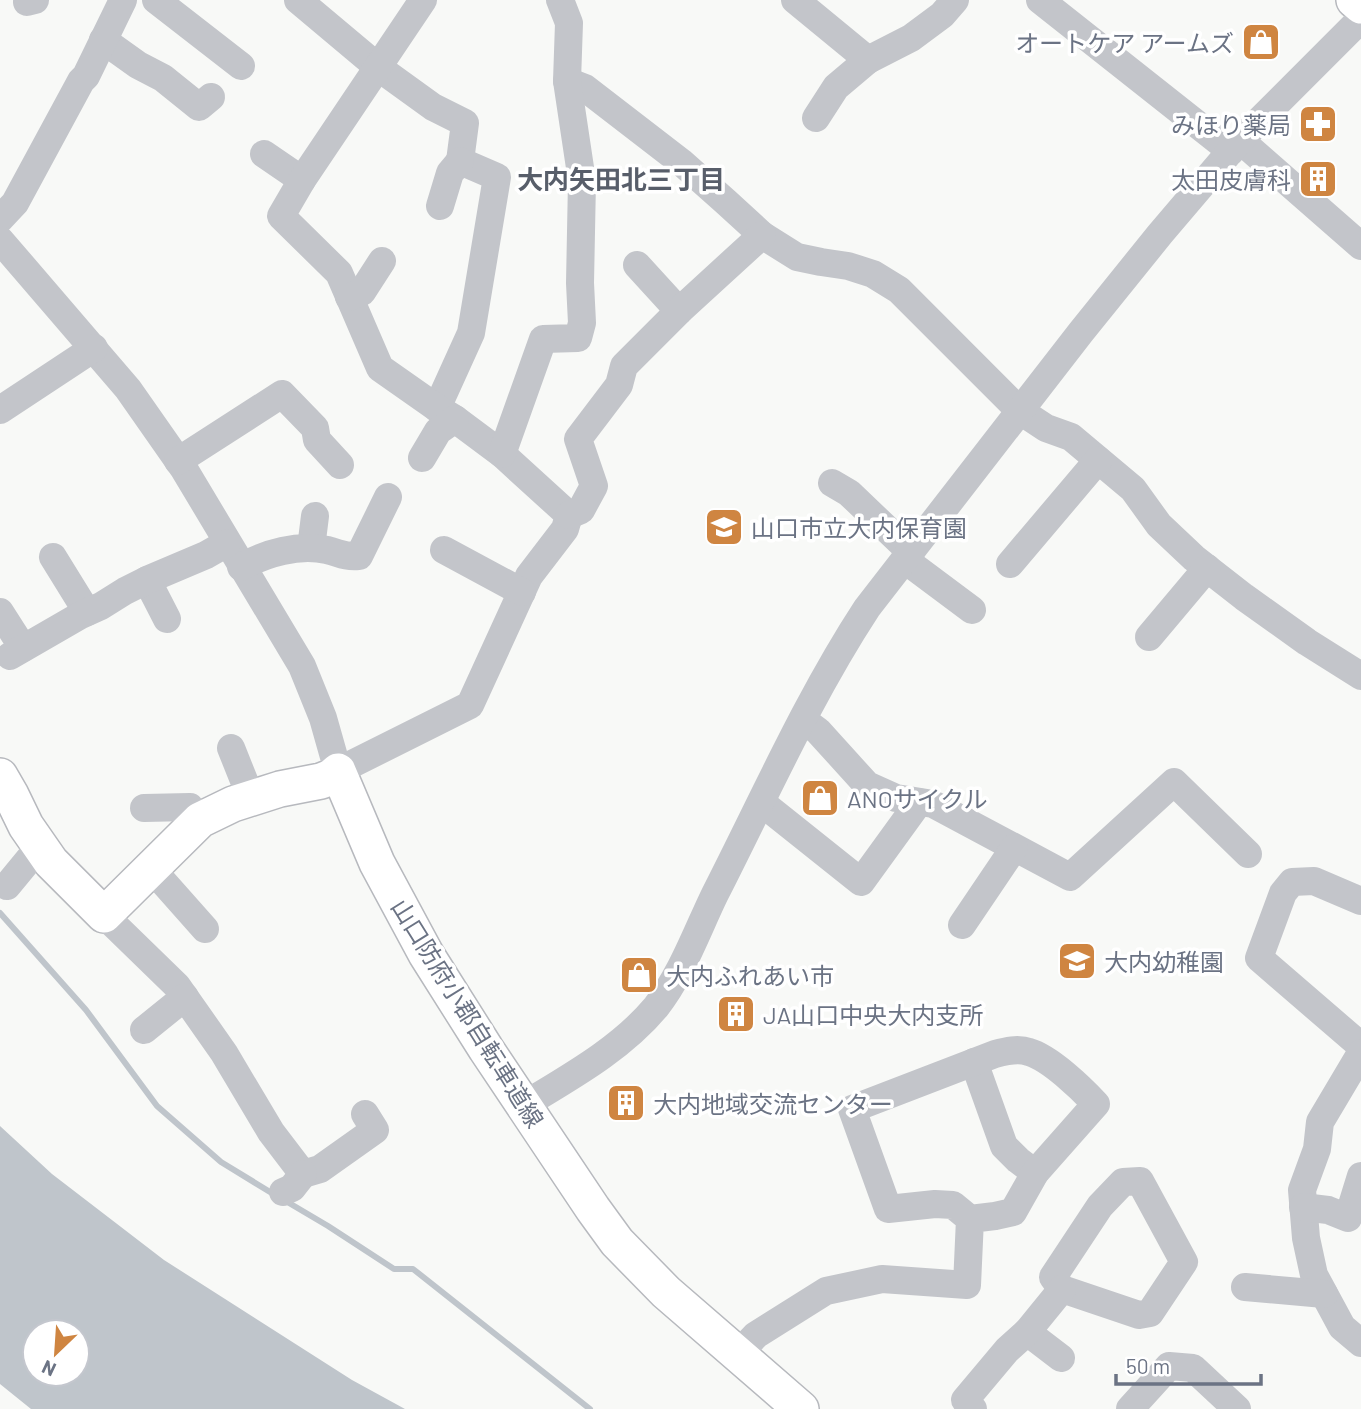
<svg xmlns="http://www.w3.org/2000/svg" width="1361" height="1409" viewBox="0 0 1361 1409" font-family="Barlow,'Noto Sans JP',sans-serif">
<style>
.water{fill:#bfc5cb;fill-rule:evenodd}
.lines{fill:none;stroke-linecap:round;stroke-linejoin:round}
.stream{stroke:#bfc5cb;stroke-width:6}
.major-casing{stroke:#b7b9be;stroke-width:38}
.minor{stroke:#c3c5ca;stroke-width:28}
.major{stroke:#fff;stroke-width:35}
.labels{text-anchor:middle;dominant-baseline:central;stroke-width:7;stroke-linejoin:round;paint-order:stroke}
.poi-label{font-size:24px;fill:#6b7384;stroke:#fff;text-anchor:start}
.street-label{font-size:24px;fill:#6b7384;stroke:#fff}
.neighbourhood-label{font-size:26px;font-weight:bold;fill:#585e6a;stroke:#fff}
</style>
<rect width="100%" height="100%" fill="#f8f9f7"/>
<path class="water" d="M0,1126l52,48 112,86 188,120 53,29h-374l-31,-25zM35,1332h42v42h-42z"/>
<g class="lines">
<g class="stream">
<polyline points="0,913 86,1010 157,1106 221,1162 275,1195"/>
<polyline points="284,1200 328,1226 394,1269 413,1269 590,1409"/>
</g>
<defs>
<g id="major">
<polyline points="1354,0 1361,6"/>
<polyline points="0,776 11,795 26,826 51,862 104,915 200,820 233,804 280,789 321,781 331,777 338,771 377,863 426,954 486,1049 593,1209 617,1242 666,1292 801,1409"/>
</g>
</defs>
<use href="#major" class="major-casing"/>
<g class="minor">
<polyline points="156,0 241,66"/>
<polyline points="298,0 379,68 433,107 465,123 460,161 497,177 471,333 437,408"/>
<polyline points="795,0 868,60"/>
<polyline points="1040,0 1231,151"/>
<polyline points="27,2 35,0"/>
<polyline points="103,40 138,65 163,78 199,107 211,97"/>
<polyline points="567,81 585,88 681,162 726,202 762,235 797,257 821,262 848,266 873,274 899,290 1020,411 1046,428 1071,437 1133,489 1159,525 1194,558 1244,597 1307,642 1361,676"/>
<polyline points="816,118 836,87 868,60 911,38 942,15 955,0"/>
<polyline points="1240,140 1361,246"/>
<polyline points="264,154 302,180"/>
<polyline points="440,206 450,173 460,161"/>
<polyline points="0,219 15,203 81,81 86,76 123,0"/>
<polyline points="0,240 128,389 184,469 302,666 323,718 338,771 470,705 529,576 565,529 569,515 502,454 455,419 437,408 380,368 339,273 281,216 302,180 423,0"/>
<polyline points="637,265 679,311"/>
<polyline points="349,297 362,292 382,261"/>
<polyline points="0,410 94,348"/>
<polyline points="502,454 543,339 578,338 582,323 580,283 582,181 567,81 569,23 560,0"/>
<polyline points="422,458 438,431 455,419"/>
<polyline points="178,461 282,394 315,428 317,440 340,465"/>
<polyline points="832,483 849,493 911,552"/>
<polyline points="569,515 581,510 594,486 578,439 619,385 624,366 679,311 762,235"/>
<polyline points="311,548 315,516"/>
<polyline points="444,550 522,592"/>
<polyline points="53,557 87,612"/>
<polyline points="905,560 972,610"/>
<polyline points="1010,564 1098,460"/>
<path d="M241,567c25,-14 57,-23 86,-17 13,3 16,7 32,6l29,-59"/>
<polyline points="147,580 167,619"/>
<polyline points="0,612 23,648"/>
<polyline points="1149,637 1207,568"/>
<polyline points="10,656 81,615 101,606 125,591 147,580 206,555 227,543"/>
<polyline points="803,720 818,731 867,785 896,798 933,804 1070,877 1174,782 1248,854"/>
<polyline points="231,748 251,798"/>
<polyline points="762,803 861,882 919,802"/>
<polyline points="144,808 190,807 200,820"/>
<polyline points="150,867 205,929"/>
<polyline points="7,886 40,846"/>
<polyline points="1361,901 1314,881 1292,882 1283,893 1259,958 1361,1046"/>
<polyline points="104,915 177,986 224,1053 271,1132 303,1174 320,1169 375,1130 365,1114"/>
<polyline points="962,925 1014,848"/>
<polyline points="144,1030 185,997"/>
<polyline points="1361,1053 1320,1122 1317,1149 1302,1190 1306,1238 1314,1275 1342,1327 1361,1343"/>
<polyline points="974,1062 1004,1146 1018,1160 1035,1173"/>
<path d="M524,1105c46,-28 97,-56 132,-98 26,-33 41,-76 59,-113 49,-96 93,-196 152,-286l214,-276 79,-98 80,-94 121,-121"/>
<polygon points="1140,1181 1184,1262 1150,1313 1139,1315 1062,1289 1053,1277 1100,1206 1123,1182"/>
<polyline points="283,1192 292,1188 303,1174"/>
<polyline points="1303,1207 1328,1210 1348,1218 1361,1176"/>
<polyline points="1245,1287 1324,1294"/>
<polyline points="1027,1332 1061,1358"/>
<path d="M738,1354l18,-19 70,-44 56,-12 85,6 3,-66 25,-3 18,-4 22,-39 61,-69c-15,-16 -46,-46 -67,-52 -11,-4 -23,-1 -34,2l-143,55 36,100 47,-5 18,1 17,14"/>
<polyline points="973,1409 965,1400 1007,1350 1027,1332 1062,1289"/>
<polyline points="1130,1409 1169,1366 1193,1368 1237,1409"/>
</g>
<use href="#major" class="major"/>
</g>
<defs>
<symbol id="shop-square" viewBox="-11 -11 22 22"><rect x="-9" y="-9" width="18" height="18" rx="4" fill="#cf8541" stroke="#fff"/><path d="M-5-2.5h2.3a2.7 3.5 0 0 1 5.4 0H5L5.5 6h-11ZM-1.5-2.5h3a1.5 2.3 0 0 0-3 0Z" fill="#fff"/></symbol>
<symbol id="pharmacy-square" viewBox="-11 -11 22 22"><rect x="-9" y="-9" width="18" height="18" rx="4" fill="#cf8541" stroke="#fff"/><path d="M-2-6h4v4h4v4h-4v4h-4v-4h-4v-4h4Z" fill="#fff"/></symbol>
<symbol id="building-square" viewBox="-11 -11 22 22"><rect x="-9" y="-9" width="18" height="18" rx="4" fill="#cf8541" stroke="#fff"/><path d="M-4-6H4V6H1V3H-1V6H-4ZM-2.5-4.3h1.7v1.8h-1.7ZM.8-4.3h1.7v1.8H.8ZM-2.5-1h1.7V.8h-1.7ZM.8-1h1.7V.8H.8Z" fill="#fff"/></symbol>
<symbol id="school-square" viewBox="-11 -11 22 22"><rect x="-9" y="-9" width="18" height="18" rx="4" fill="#cf8541" stroke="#fff"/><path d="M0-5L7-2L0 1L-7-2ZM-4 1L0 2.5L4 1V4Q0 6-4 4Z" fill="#fff"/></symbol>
</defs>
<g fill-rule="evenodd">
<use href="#shop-square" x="1239" y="20" width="44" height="44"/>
<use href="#pharmacy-square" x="1296" y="102" width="44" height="44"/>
<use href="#building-square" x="1296" y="157" width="44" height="44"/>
<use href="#school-square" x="702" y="505" width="44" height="44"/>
<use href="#shop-square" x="798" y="776" width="44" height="44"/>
<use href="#school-square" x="1055" y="939" width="44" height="44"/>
<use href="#shop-square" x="617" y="953" width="44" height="44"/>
<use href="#building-square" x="714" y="992" width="44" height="44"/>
<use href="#building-square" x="604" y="1081" width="44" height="44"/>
</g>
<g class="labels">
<g class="poi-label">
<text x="1234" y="42" text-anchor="end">オートケア アームズ</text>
<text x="1291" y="124" text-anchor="end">みほり薬局</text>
<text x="1291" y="179" text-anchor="end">太田皮膚科</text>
<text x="751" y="527">山口市立大内保育園</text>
<text x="847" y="798">ANOサイクル</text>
<text x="1104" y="961">大内幼稚園</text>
<text x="666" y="975">大内ふれあい市</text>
<text x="763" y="1014">JA山口中央大内支所</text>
<text x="653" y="1103">大内地域交流センター</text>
</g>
<g class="street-label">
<text transform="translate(468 1013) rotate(58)">山口防府小郡自転車道線</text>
</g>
<g class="neighbourhood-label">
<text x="621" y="178">大内矢田北三丁目</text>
</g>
</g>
<g transform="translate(56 1353) rotate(205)"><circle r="33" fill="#ffffff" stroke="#c4c7ce" stroke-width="2"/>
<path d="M0-5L12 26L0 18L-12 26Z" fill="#cf8541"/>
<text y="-10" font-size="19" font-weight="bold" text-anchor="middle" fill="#6b7384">N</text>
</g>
<path d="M1116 1374v10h145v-10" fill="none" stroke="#6b7384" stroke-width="3.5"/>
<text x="1126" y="1374" font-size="21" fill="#6b7384" stroke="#ffffff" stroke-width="5" paint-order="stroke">50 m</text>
</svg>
